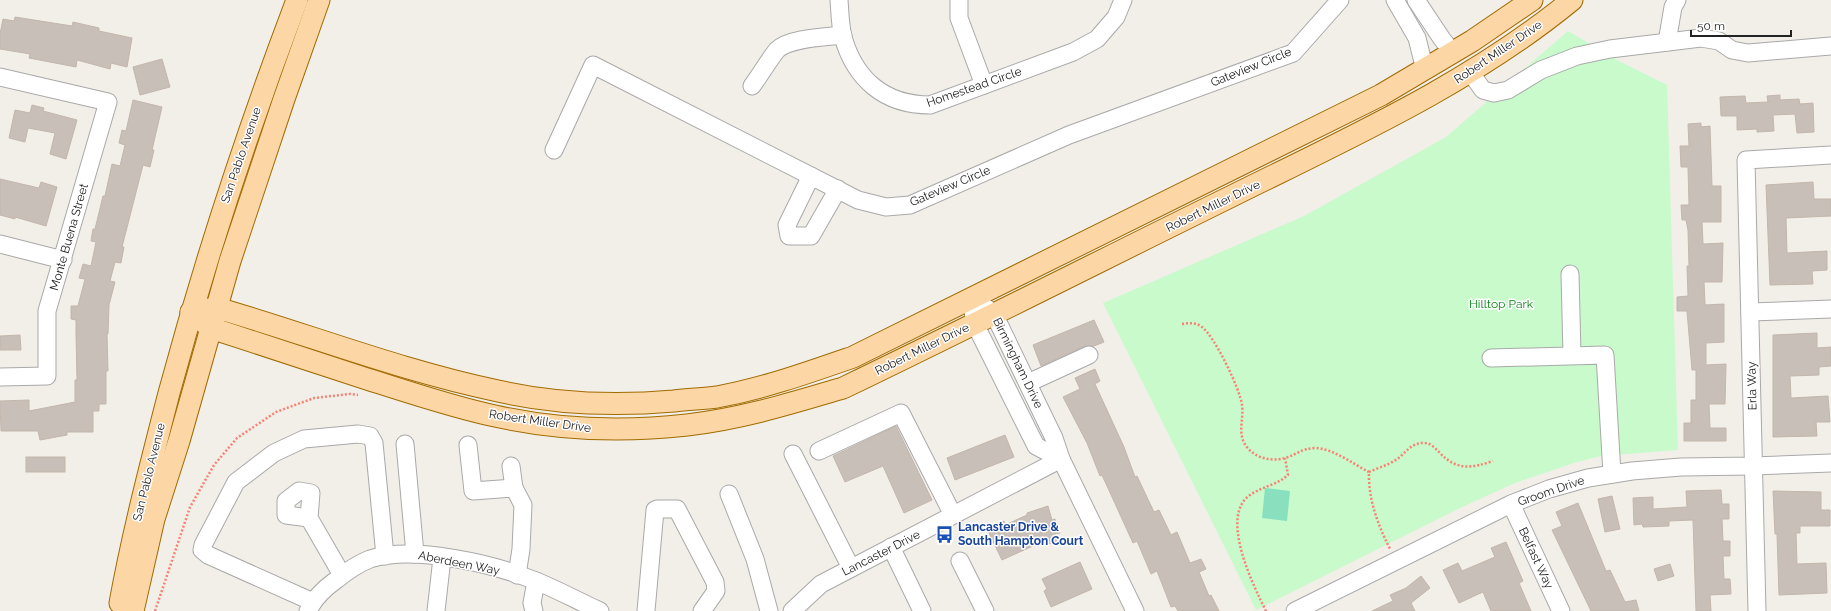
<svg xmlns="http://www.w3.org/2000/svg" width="1831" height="611" viewBox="0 0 1831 611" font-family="Raleway,sans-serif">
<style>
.park{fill:#c8facc}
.pitch{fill:#88e0be}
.building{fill:#c7bfb8;stroke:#c4b6ab}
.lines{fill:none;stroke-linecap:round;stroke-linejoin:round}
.minor-casing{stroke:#a9a9a9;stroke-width:19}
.major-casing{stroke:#a06b00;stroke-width:23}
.path{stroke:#fa8072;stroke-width:2.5;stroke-dasharray:2 2;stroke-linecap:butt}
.minor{stroke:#fff;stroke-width:17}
.major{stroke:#fcd6a4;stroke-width:21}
.labels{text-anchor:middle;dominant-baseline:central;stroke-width:3;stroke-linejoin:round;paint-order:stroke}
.street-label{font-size:12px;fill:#222;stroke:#fff}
.park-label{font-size:12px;fill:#0c8416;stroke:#fff}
.transit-label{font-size:12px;font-weight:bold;fill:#164399;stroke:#fff;text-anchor:start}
</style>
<rect width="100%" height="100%" fill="#f2efe9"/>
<polygon class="park" points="1568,31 1617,60 1667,85 1678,450 1601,456 1574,463 1515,483 1462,507 1256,610 1103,303 1304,216 1446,137"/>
<polygon class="pitch" points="1265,488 1290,491 1287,521 1262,518"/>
<g class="building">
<polygon points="15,17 72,26 73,22 99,28 99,31 132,38 127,67 111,63 110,69 77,60 76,67 29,58 30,54 0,49 0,34 3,19 14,21"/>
<polygon points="162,59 170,87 140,95 133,67"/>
<polygon points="1780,95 1780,100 1799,99 1800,104 1813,103 1814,132 1797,133 1795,114 1773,115 1774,131 1757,132 1757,129 1737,130 1737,116 1721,116 1720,97 1745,96 1746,103 1768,102 1767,96"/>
<polygon points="133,100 162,107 152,150 154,150 150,167 143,165 122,247 124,247 121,263 115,262 110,281 115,282 109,305 108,334 107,334 108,371 106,371 106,404 99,404 99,411 93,411 93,432 67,432 67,435 40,440 38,431 1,431 0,401 29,400 29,411 75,402 75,380 77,380 76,334 76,320 71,319 71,306 78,306 85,279 79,278 83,264 91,266 96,242 91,241 93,229 95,229 103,196 105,196 112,164 120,166 125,145 119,143 122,130 126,131"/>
<polygon points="32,105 44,108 43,111 77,120 66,159 50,154 55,133 28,128 25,142 9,138 15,110 30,113"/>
<polygon points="1701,123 1701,127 1710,126 1712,186 1721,186 1721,222 1702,222 1703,244 1723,243 1722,282 1704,282 1705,305 1724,304 1724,342 1706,343 1706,365 1726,364 1725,404 1709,404 1710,428 1726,428 1726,441 1684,441 1684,423 1691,423 1691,400 1696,400 1696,370 1692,370 1687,311 1677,311 1677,297 1688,296 1687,266 1689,266 1688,230 1686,220 1682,220 1681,205 1689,205 1688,167 1681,167 1680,146 1689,146 1688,124"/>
<polygon points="0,179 39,188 41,182 57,187 46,226 15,217 15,219 0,215"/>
<polygon points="1813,182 1814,199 1831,199 1831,216 1786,218 1787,253 1827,251 1827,270 1812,271 1813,284 1770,285 1766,185"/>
<polygon points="1094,320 1104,342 1094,346 1085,346 1041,366 1033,345"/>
<polygon points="1817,333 1817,348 1831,347 1831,366 1819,367 1819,375 1790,376 1791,398 1828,396 1830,422 1816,422 1817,436 1773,437 1773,335"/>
<polygon points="20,335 21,350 0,350 0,336"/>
<polygon points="1095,369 1100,381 1095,384 1124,447 1135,477 1137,476 1154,512 1159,510 1171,535 1177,532 1190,563 1201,559 1206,569 1199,572 1209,596 1211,595 1219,611 1178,611 1175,606 1171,607 1157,571 1151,574 1137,541 1133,543 1102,475 1100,476 1087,443 1063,397 1080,389 1075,378"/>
<polygon points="896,426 932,500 904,513 883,466 845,482 833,456"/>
<polygon points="1005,435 1014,457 955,480 947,458"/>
<rect x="26" y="457" width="39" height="15"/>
<polygon points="1721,490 1722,504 1729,504 1729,519 1722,519 1723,541 1730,541 1730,556 1723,556 1724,579 1730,579 1731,594 1710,595 1711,611 1696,611 1693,520 1669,521 1669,526 1643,527 1642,524 1634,525 1633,498 1653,497 1653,509 1687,507 1686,491"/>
<polygon points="1773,491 1821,492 1821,510 1830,510 1830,526 1800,526 1800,533 1796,533 1797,564 1826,563 1827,593 1779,595 1777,534 1775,534"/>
<polygon points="1612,496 1620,529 1605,532 1598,499"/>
<polygon points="1578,503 1606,571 1610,570 1625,602 1636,600 1639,611 1591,611 1552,530 1562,526 1556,512"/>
<polygon points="1048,506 1052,520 1055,519 1060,533 1055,534 1058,541 1048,544 1046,540 1002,560 987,529 1004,521 1005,525 1027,515 1027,513"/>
<polygon points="1506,542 1523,581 1519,583 1531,611 1491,611 1483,592 1459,603 1443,570 1458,563 1462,571 1495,557 1491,548"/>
<polygon points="1080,562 1092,589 1051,607 1044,591 1047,589 1042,579"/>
<polygon points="1670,564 1674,576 1658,581 1654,569"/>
<polygon points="1421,576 1430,588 1411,603 1415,611 1372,611 1393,601 1390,595 1406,588"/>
</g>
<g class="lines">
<defs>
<g id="minor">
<path d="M839,0c1,12 1,25 4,37 12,42 41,68 87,68l143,-53 24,-13 19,-22 7,-17"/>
<polyline points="959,0 959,18 984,85"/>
<polyline points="1395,0 1417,38 1425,70"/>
<polyline points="1416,0 1442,39 1453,53"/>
<polyline points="1667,42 1673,7 1677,0"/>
<polyline points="1470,72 1483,90 1494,93 1508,90 1541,70 1577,56 1610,49 1701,38 1719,41 1732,50 1748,53 1831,46"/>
<polyline points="0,77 108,102 47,311 47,376 0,377"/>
<path d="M752,86c9,-12 16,-25 25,-36 12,-12 49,-13 66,-15"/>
<polyline points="554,150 593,65 858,200 886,207 910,205 1069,135 1293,53 1340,0"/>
<polyline points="811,176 787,225 789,236 811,236 838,189"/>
<polyline points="0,244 63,260"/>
<polyline points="1570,274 1572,355"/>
<polyline points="972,297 994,314 1054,438 1061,459 1135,611"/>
<polyline points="973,311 975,324 1036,446 1061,459"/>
<polyline points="1750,312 1831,309"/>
<polyline points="1491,358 1605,355 1612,474"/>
<polyline points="1028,383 1089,355"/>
<polyline points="405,444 415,554"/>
<polyline points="468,445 473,491 514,488 523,505 521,549 517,575"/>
<polyline points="819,451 901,413 953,515"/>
<polyline points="793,454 851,568"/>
<polyline points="511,466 514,488"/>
<polyline points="729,494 755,559 769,611"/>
<polyline points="1511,504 1561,611"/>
<polyline points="309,518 286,515 286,501 299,491 311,493 309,518 342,575"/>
<polyline points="891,547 922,611"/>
<polyline points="960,561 985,611"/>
<polyline points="313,602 208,555 202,550 203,545 236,482 274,453 304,439 358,434 370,436 374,443 385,556"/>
<path d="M308,611c6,-13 17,-23 28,-31 10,-8 21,-16 34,-21 44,-14 124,5 166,22 22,9 42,20 64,30"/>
<polyline points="436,611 442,558"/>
<polyline points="534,611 532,603 536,581"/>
<polyline points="646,611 655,510 657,509 677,509 715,582 716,591 702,611"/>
<polyline points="792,611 821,584 1061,459"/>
<polyline points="1295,611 1511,504 1549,489 1588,478 1632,471 1681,467 1753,466 1831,463"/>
<polyline points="1757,611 1746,160 1831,155"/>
</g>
<g id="major">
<path d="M191,312l20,16c52,17 104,34 156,51 42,13 85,28 128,37 63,14 129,16 192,9 54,-6 105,-22 156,-37 131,-63 261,-129 391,-193 117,-58 237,-112 338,-195"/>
<path d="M191,312l26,-4c93,27 185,63 281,83 57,13 118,15 176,10 14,-2 29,-2 43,-4 48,-9 90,-24 136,-40l528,-262 91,-54 60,-41"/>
<path d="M120,603c13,-71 31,-140 49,-210 36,-133 79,-264 128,-393"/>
<polyline points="133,611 154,519 179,441 230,261 284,99 319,0"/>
</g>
</defs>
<use href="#minor" class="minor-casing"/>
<use href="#major" class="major-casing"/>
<g class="path">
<path d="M1182,324c7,-1 14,-2 20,3 13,10 38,62 40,78 2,15 -5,28 4,41 9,12 25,16 39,12 11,-3 17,-10 31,-10 18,1 37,16 53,24 -1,27 9,53 21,77"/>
<path d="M1369,472c8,-4 17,-6 25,-11 11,-6 16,-19 31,-18 6,0 11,6 15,10 17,18 32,15 53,8"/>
<polyline points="155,611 190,507 214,465 237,438 276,412 314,398 350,394 358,395"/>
<path d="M1266,611c-13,-26 -47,-95 -16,-116 13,-9 27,-10 38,-20l-3,-17"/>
</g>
<use href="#minor" class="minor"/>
<use href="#major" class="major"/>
</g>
<defs>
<symbol id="bus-bare" viewBox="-9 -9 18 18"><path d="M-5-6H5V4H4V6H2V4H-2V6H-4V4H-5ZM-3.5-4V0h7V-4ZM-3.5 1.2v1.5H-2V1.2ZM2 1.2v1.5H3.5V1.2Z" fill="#1a4fb4" stroke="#fff" stroke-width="2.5" paint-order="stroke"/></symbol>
</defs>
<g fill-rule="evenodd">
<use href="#bus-bare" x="932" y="522" width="25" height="25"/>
</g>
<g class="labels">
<g class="street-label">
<text transform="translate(1498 52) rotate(-34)">Robert Miller Drive</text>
<text transform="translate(1251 67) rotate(-22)">Gateview Circle</text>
<text transform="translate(974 87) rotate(-19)">Homestead Circle</text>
<text transform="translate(241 155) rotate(-71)">San Pablo Avenue</text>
<text transform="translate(950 186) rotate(-23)">Gateview Circle</text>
<text transform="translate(1213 206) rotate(-26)">Robert Miller Drive</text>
<text transform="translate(69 237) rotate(-74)">Monte Buena Street</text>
<text transform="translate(922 349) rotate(-26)">Robert Miller Drive</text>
<text transform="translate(1018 363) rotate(64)">Birmingham Drive</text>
<text transform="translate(1752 386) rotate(-91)">Erla Way</text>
<text transform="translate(540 421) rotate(8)">Robert Miller Drive</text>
<text transform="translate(149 472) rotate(-76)">San Pablo Avenue</text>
<text transform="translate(1551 491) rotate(-19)">Groom Drive</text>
<text transform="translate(881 553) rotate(-27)">Lancaster Drive</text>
<text transform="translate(1536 558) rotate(65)">Belfast Way</text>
<text transform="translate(459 563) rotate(11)">Aberdeen Way</text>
</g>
<g class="park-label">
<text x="1501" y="304">Hilltop Park</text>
</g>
<g class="transit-label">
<text x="958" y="527">Lancaster Drive &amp;<tspan x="958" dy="14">South Hampton Court</tspan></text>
</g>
</g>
<path d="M1691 30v6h100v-6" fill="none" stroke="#222222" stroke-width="2"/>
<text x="1697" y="30" font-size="12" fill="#222222" stroke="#ffffff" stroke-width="3" paint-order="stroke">50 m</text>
</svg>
